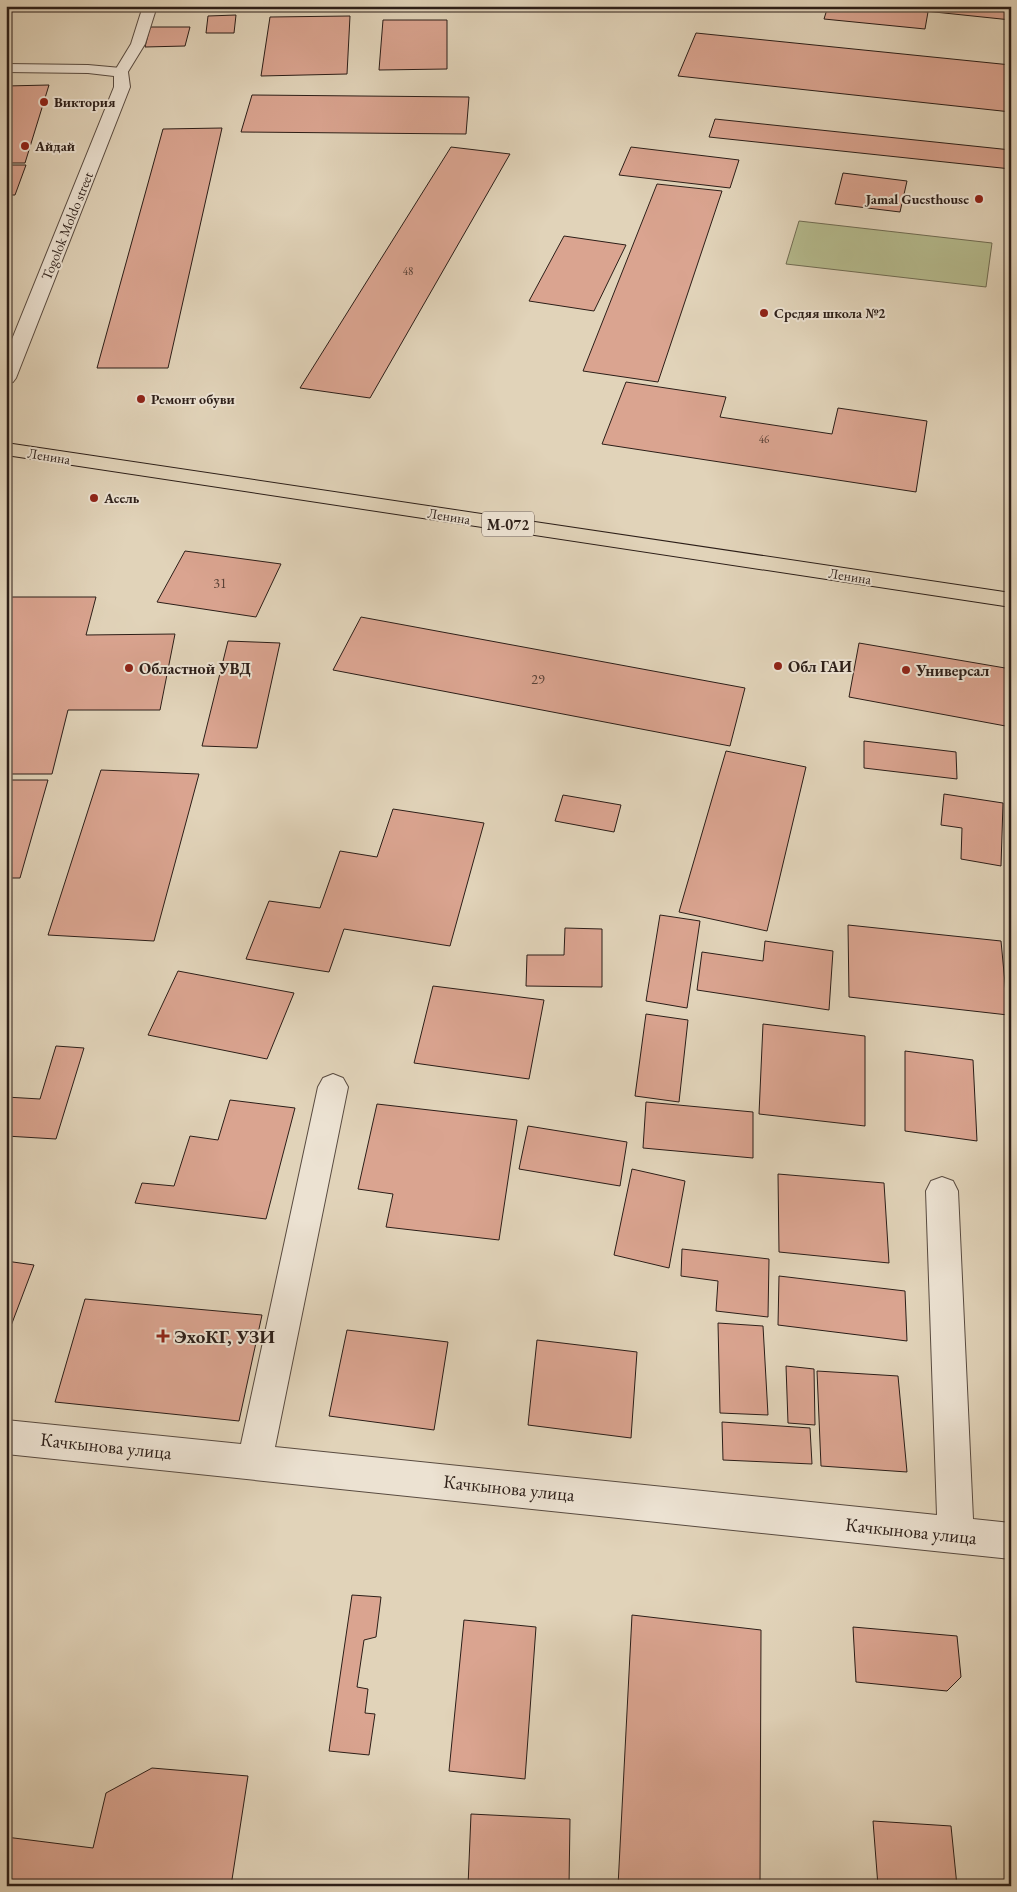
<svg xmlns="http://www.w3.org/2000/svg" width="1017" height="1892" viewBox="0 0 1017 1892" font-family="'EB Garamond',serif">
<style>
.green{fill:#b5bb8e;stroke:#706c53}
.building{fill:#daa490;stroke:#2c1e18}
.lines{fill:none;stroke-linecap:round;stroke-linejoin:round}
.service-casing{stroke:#594b40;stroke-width:2}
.minor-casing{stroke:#594b40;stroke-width:2}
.tertiary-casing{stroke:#594b40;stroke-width:2}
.primary-casing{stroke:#2c1e18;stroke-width:2}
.service{fill:#ece2d2;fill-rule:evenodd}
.minor{fill:#ece2d2;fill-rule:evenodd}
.tertiary{fill:#ece2d2;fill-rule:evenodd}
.primary{fill:#e1d3b9;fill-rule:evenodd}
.poi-dot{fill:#8f2418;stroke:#ece2d2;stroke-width:2}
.labels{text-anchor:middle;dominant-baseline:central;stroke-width:4;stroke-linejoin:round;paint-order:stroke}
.far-number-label{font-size:11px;fill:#584036}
.far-poi-label{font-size:14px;font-weight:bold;fill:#2c1e18;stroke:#ece2d2;text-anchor:start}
.far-street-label{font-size:14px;fill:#2c1e18;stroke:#ece2d2}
.number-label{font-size:14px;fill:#584036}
.shield{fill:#ece2d2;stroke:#665950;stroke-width:1}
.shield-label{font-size:15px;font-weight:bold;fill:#2c1e18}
.poi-label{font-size:16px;font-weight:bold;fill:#2c1e18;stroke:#ece2d2;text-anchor:start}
.near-poi-label{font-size:19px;font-weight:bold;fill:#2c1e18;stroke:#ece2d2;text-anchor:start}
.near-street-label{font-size:19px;fill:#2c1e18;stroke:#ece2d2}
</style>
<rect width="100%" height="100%" fill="#e1d3b9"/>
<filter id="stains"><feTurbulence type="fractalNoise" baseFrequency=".004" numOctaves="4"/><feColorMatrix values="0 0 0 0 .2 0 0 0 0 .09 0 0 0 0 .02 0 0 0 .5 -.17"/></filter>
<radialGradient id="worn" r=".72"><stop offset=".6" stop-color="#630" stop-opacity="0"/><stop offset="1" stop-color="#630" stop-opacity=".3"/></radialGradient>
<polygon class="green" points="799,221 992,243 986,287 786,264"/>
<g class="building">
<polygon points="828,6 869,6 928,12 925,29 824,19"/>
<polygon points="877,6 1011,6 1011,20"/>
<polygon points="236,15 234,33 206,33 208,16"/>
<polygon points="350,16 347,74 261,76 270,17"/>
<polygon points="383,20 447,20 447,69 379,70"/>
<polygon points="150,27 190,27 185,46 145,47"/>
<polygon points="696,33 1011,65 1011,112 678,76"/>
<polygon points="49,85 25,163 6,163 6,86"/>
<polygon points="252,95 469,97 466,134 241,132"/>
<polygon points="715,119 1011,150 1011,169 709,137"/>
<polygon points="222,128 168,368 97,368 163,129"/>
<polygon points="451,147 510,154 370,398 300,388"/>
<polygon points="631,147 739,160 730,188 619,175"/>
<polygon points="6,165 26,165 15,195 6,195"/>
<polygon points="843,173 907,181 900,212 835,204"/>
<polygon points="657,184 722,191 658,382 583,371"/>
<polygon points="564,236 626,245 594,311 529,301"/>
<polygon points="626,382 726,397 720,417 832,434 838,408 927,421 916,492 602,444"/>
<polygon points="185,551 281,564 256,617 157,602"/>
<polygon points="6,597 96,597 86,635 175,634 160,710 68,710 52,774 6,774"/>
<polygon points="361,617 745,688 730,746 333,670"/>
<polygon points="228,641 280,643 257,748 202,746"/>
<polygon points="859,643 1011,669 1011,727 849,697"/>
<polygon points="864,741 956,752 957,779 864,768"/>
<polygon points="726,751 806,767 767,931 679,912"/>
<polygon points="101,770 199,774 154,941 48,935"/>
<polygon points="6,780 48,780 20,878 6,878"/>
<polygon points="944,794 1003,803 1001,866 961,859 962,828 941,825"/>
<polygon points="563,795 621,805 614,832 555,821"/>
<polygon points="393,809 484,823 450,946 344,929 329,972 246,959 269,901 320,908 340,851 377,857"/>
<polygon points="660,915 700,921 687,1008 646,1001"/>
<polygon points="848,925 1001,941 1008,1015 849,997"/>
<polygon points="565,928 602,929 602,987 526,986 527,955 564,955"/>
<polygon points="765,941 833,951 829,1010 697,990 702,952 763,961"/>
<polygon points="178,971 294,993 267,1059 148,1035"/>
<polygon points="433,986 544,1000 529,1079 414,1063"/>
<polygon points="646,1014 688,1020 679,1102 635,1096"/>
<polygon points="763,1024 865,1036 865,1126 759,1114"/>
<polygon points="56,1046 84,1048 56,1139 6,1136 6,1097 40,1099"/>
<polygon points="905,1051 973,1060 977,1141 905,1131"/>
<polygon points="230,1100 295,1108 266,1219 135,1203 142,1183 174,1186 190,1136 218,1140"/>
<polygon points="646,1102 753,1112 753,1158 643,1148"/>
<polygon points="377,1104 517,1120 499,1240 386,1227 393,1194 358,1189"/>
<polygon points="528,1126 627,1142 620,1186 519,1169"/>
<polygon points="632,1169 685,1181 669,1268 614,1255"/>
<polygon points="778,1174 884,1183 889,1263 779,1252"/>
<polygon points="682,1249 769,1259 768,1317 716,1311 718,1281 681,1276"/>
<polygon points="6,1261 34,1265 6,1339"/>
<polygon points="779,1276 905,1291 907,1341 778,1325"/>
<polygon points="85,1299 262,1315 239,1421 55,1402"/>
<polygon points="718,1323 763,1326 768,1415 720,1413"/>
<polygon points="347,1330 448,1342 434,1430 329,1416"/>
<polygon points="537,1340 637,1352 631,1438 528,1425"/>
<polygon points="786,1366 814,1369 815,1425 788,1423"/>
<polygon points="817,1371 898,1376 907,1472 821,1466"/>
<polygon points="722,1422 810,1428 812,1464 723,1460"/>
<polygon points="352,1595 381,1597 376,1637 364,1640 357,1687 368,1689 365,1713 375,1714 369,1755 329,1751"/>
<polygon points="632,1615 761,1630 760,1886 618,1886"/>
<polygon points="464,1620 536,1627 525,1779 449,1771"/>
<polygon points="853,1627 957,1636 961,1677 947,1691 856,1682"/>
<polygon points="152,1768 248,1776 231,1886 6,1886 6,1837 93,1848 106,1793"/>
<polygon points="471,1814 570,1819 569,1886 468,1886"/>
<polygon points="873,1821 951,1826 957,1886 878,1886"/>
</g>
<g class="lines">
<defs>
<polygon id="service" points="143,6 157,6 145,44 126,75 116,75 114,72 131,44"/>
<polygon id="minor" points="333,1074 343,1078 348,1087 275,1447 937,1515 926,1191 931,1181 942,1177 953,1181 958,1191 973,1519 1011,1523 1011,1559 6,1454 6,1420 241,1444 318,1087 323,1078"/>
<polygon id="tertiary" points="6,64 88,65 121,68 126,69 128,72 130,87 16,378 13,382 6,384 6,354 114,87 114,76 88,73 6,72"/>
<polygon id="primary" points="6,443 1011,593 1011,607 6,455"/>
</defs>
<use href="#service" class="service-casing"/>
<use href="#minor" class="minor-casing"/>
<use href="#tertiary" class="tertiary-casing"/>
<use href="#primary" class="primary-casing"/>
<use href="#service" class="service"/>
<use href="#minor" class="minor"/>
<use href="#tertiary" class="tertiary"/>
<use href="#primary" class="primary"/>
</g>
<g class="poi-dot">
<circle cx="44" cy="102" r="5"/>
<circle cx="25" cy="146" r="5"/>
<circle cx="979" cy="199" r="5"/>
<circle cx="764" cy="313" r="5"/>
<circle cx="141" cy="399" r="5"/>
<circle cx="94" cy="498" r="5"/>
<circle cx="778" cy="666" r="5"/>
<circle cx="129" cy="668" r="5"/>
<circle cx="906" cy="670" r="5"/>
<path d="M160.5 1328.5h5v5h5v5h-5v5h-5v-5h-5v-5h5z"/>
</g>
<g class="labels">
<g class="far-number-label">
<text x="408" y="271">48</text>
<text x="764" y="439">46</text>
</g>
<g class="far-poi-label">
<text x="54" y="102">Виктория</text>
<text x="35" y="146">Айдай</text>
<text x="969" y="199" text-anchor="end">Jamal Guesthouse</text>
<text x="774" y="313">Средяя школа №2</text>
<text x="151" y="399">Ремонт обуви</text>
<text x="104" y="498">Асель</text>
</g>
<g class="far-street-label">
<text transform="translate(67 226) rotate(-68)">Togolok Moldo street</text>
<text transform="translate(49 456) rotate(9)">Ленина</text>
<text transform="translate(449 516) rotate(9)">Ленина</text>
<text transform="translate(850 576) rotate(9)">Ленина</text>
</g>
<g class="number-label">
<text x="220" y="583">31</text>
<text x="538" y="679">29</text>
</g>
<rect class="shield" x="482" y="511.5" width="52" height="25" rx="4"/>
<g class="shield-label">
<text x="508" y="524">М-072</text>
</g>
<g class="poi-label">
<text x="788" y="666">Обл ГАИ</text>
<text x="139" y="668">Областной УВД</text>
<text x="916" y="670">Универсал</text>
</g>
<g class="near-poi-label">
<text x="174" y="1336">ЭхоКГ, УЗИ</text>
</g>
<g class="near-street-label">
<text transform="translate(106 1446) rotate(6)">Качкынова улица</text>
<text transform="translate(509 1488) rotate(6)">Качкынова улица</text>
<text transform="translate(911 1531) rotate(6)">Качкынова улица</text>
</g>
</g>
<rect width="1017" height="1892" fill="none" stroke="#e1d3b9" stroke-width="25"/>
<rect x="8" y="8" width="1002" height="1877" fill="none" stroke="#2c1e18" stroke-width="2.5"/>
<rect x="12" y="12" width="992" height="1867" fill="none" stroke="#2c1e18"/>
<rect width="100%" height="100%" filter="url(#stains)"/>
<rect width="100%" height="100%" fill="url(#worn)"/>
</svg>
